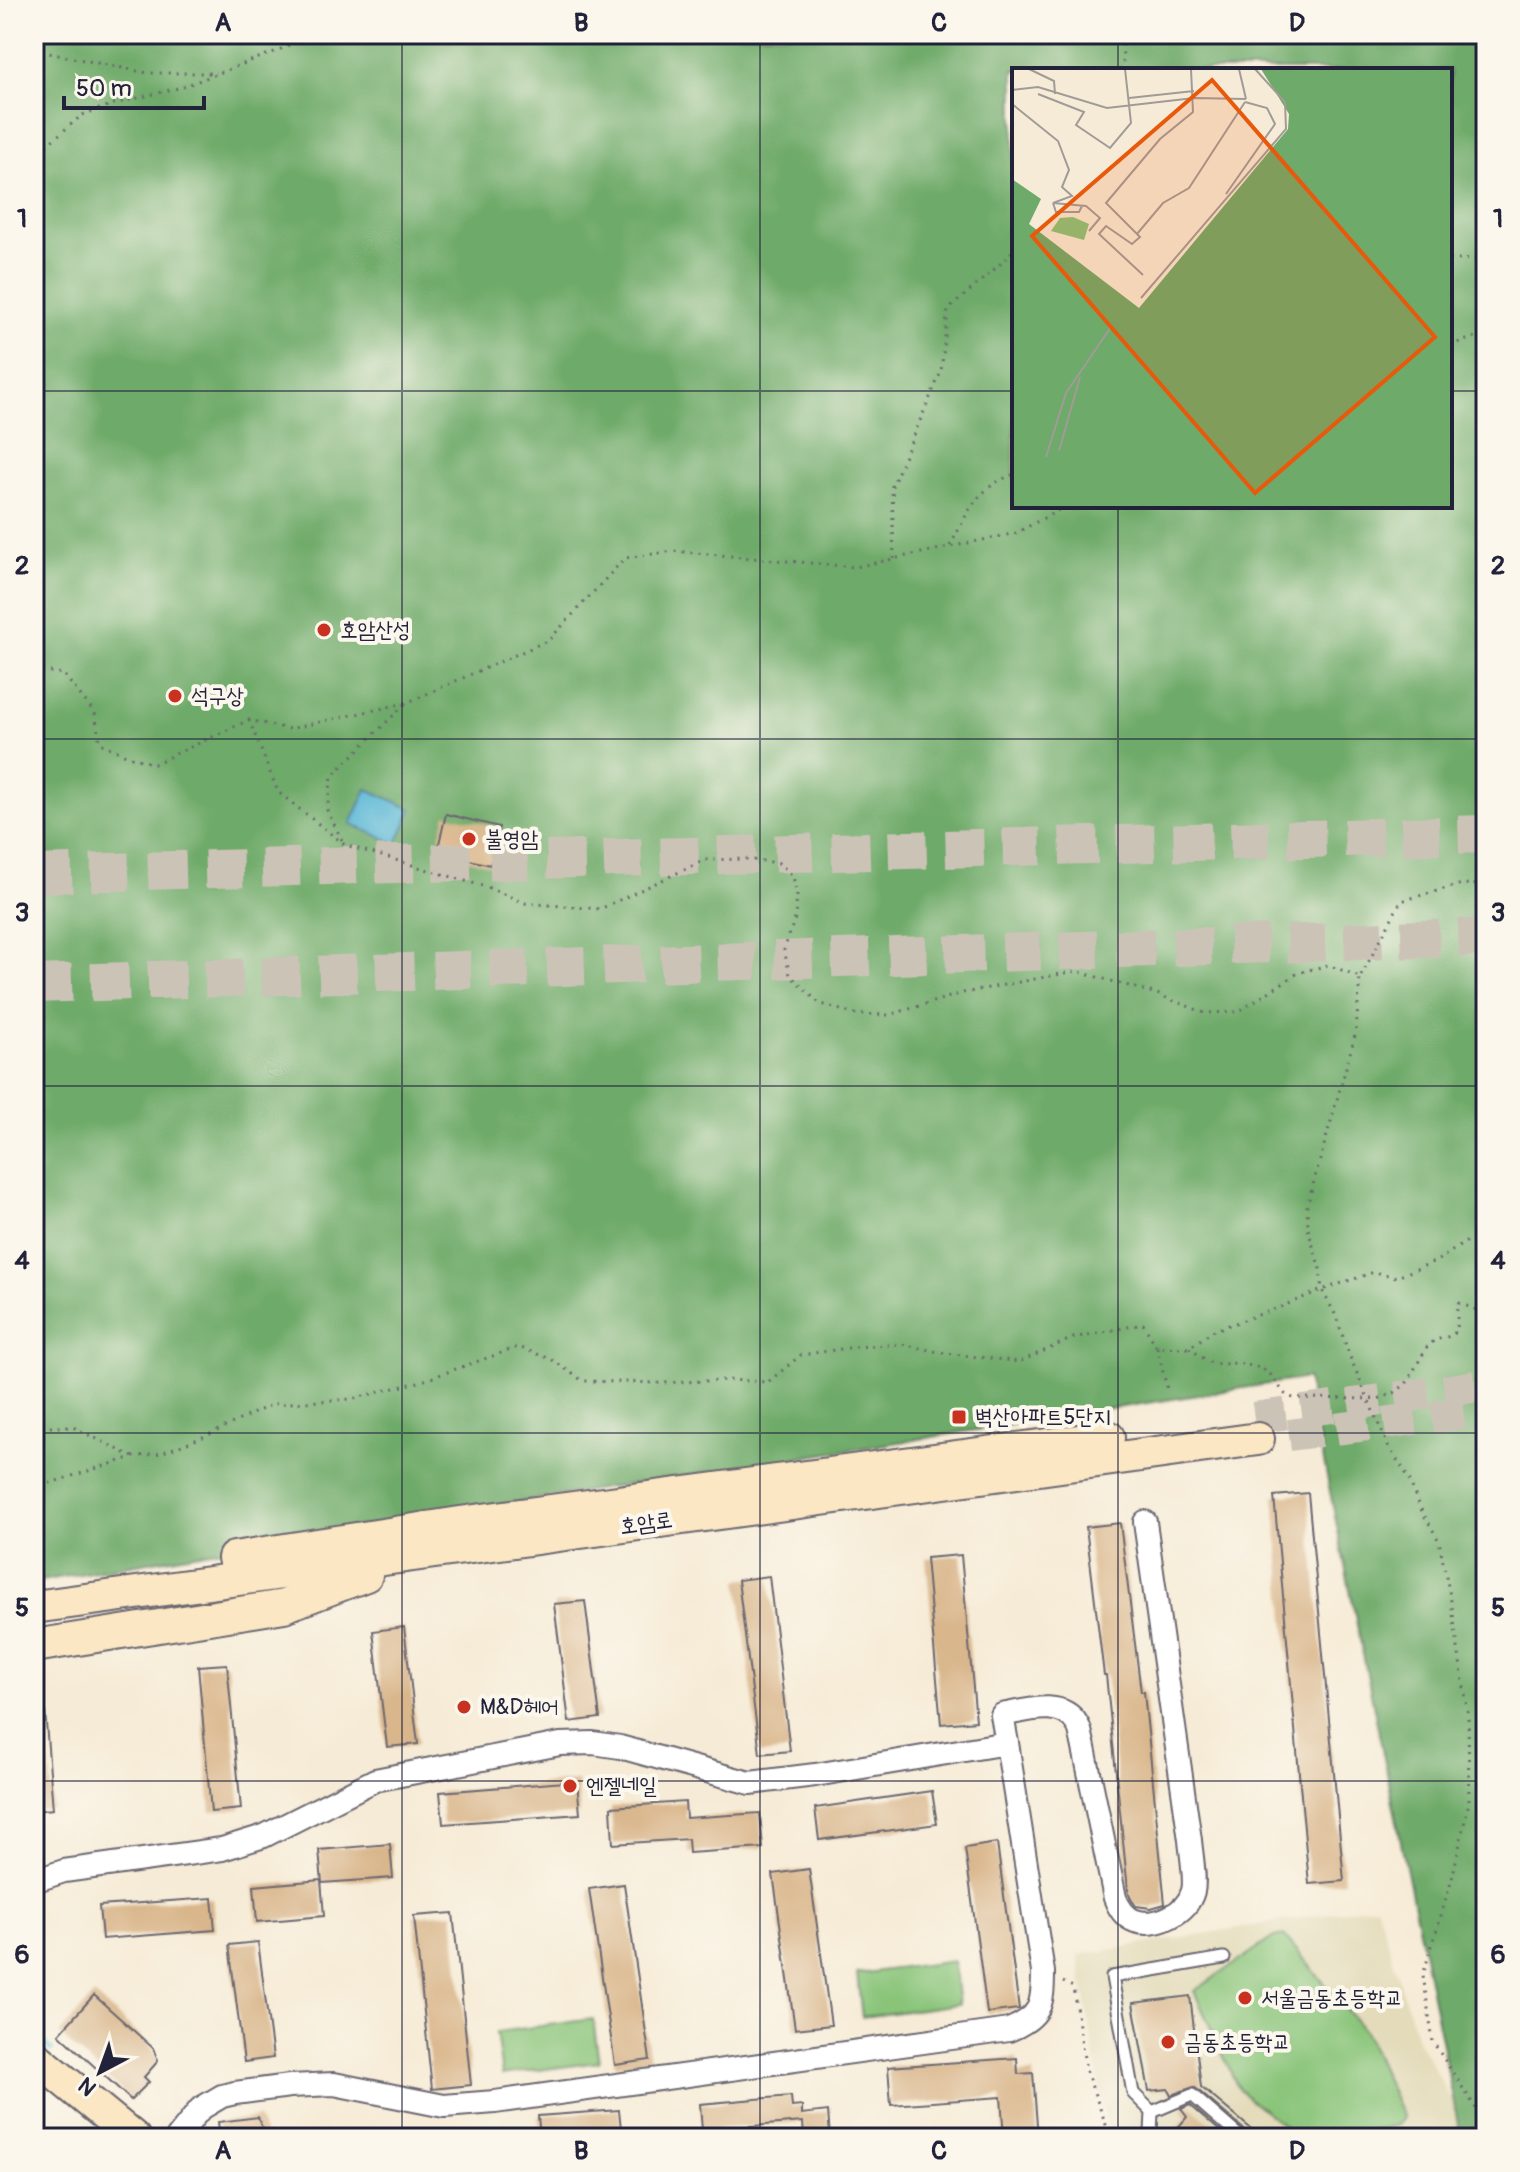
<svg xmlns="http://www.w3.org/2000/svg" width="1520" height="2172" viewBox="0 0 1520 2172" font-family="Pangolin,'Poor Story',sans-serif">
<style>
.built{fill:#e3dbba}
.green{fill:#89c479;stroke:#56735a;stroke-width:2}
.forest{fill:#6eaa69;stroke:#486652;stroke-width:2;fill-rule:evenodd}
.water{fill:#59b7d7;stroke:#3e6c89;stroke-width:2}
.lines{fill:none;stroke-linecap:round;stroke-linejoin:round}
.stream{stroke:#59b7d7;stroke-width:6}
.building{fill:#d9b68b}
.secondary-tunnel{stroke:#ccc3b7;stroke-width:32;stroke-dasharray:32 16;stroke-linecap:butt}
.trunk-tunnel{stroke:#ccc3b7;stroke-width:38;stroke-dasharray:38 19;stroke-linecap:butt}
.service-casing{stroke:#6c6871;stroke-width:15}
.minor-casing{stroke:#6c6871;stroke-width:26}
.secondary-casing{stroke:#6c6871;stroke-width:36}
.path{stroke:#6c6871;stroke-width:3;stroke-dasharray:2 6;stroke-linecap:butt}
.service{stroke:#fff;stroke-width:11}
.minor{stroke:#fff;stroke-width:22}
.secondary{stroke:#fbe7c3;stroke-width:32}
.path-bridge{stroke:#6c6871;stroke-width:3;stroke-dasharray:2 6;stroke-linecap:butt}
.grid{fill:none;stroke:#22223b;stroke-width:2;stroke-opacity:0.55}
.poi-dot{fill:#c8321e;stroke:#fbf7ec;stroke-width:3}
.labels{text-anchor:middle;dominant-baseline:central;stroke-width:8;stroke-linejoin:round;paint-order:stroke}
.poi-label{font-size:22px;fill:#22223b;stroke:#fbf7ec;text-anchor:start}
.street-label{font-size:22px;fill:#22223b;stroke:#fbf7ec}
.inset-road{fill:none;stroke:#a19b98;stroke-width:2}
.view{fill:#e8590c;fill-opacity:0.15;stroke:#e8590c;stroke-width:4}
.inset-edge{fill:none;stroke:#22223b;stroke-width:4}
.neatline{fill:none;stroke:#22223b;stroke-width:3}
.grid-label{font-size:26px;text-anchor:middle;font-weight:bold;fill:#22223b}
</style>
<rect width="100%" height="100%" fill="#fbf7ec"/>
<filter id="ink" filterUnits="userSpaceOnUse"><feTurbulence type="fractalNoise" baseFrequency=".0125" numOctaves="2"/><feDisplacementMap in="SourceGraphic" scale="16" xChannelSelector="R" yChannelSelector="G"/><feConvolveMatrix kernelMatrix="1 2 1 2 8 2 1 2 1" color-interpolation-filters="sRGB"/></filter>
<filter id="wash" filterUnits="userSpaceOnUse"><feTurbulence type="fractalNoise" baseFrequency=".006" numOctaves="4" result="noise"/><feDisplacementMap in="SourceGraphic" scale="32" xChannelSelector="R" yChannelSelector="G"/><feGaussianBlur stdDeviation="1.8" result="paint"/><feColorMatrix in="noise" values="0 0 0 0 0 0 0 0 0 0 0 0 0 0 0 0 0 1.4 0 .05"/><feComposite in="paint" operator="in"/></filter>
<g filter="url(#wash)">
<rect width="100%" height="100%" fill="#f6ebd6"/>
<polygon class="built" points="1376,1905 1418,2041 1473,2138 1108,2138 1078,1955"/>
<g class="green">
<polygon points="1284,1935 1364,2031 1403,2118 1397,2125 1335,2138 1299,2138 1239,2090 1194,1991 1274,1937"/>
<polygon points="953,1961 959,2004 862,2017 857,1974"/>
<polygon points="593,2019 599,2062 502,2075 496,2032"/>
</g>
<path class="forest" d="M34,34h1452v2104h-25l-154,-760 -1033,162 -240,42zM1014,70h436v436h-436z"/>
<polygon class="water" points="367,789 412,809 397,844 351,824"/>
<g class="lines">
<polyline class="stream" points="34,2033 51,2050"/>
</g>
<g id="blocks">
<g class="building">
<polygon points="446,814 499,827 490,865 437,852"/>
<polygon points="1308,1493 1344,1881 1309,1884 1274,1496"/>
<polygon points="1120,1523 1141,1692 1144,1692 1165,1904 1151,1908 1136,1906 1131,1899 1128,1890 1106,1675 1104,1675 1086,1527"/>
<polygon points="961,1555 976,1721 941,1724 926,1558"/>
<polygon points="769,1576 790,1751 760,1754 738,1580"/>
<polygon points="585,1601 600,1718 569,1722 554,1604"/>
<polygon points="404,1627 418,1744 387,1747 373,1631"/>
<polygon points="227,1664 241,1809 211,1812 198,1666"/>
<polygon points="45,1711 53,1809 34,1811 34,1712"/>
<polygon points="577,1781 580,1814 443,1824 440,1792"/>
<polygon points="932,1791 937,1824 819,1840 815,1808"/>
<polygon points="685,1802 686,1818 760,1813 763,1848 689,1853 688,1839 613,1844 611,1807"/>
<polygon points="997,1843 1019,2009 987,2013 965,1848"/>
<polygon points="390,1844 393,1878 322,1883 319,1850"/>
<polygon points="809,1869 831,2025 795,2029 773,1874"/>
<polygon points="321,1880 324,1916 257,1922 254,1886"/>
<polygon points="624,1884 650,2060 615,2065 589,1889"/>
<polygon points="212,1898 215,1930 102,1939 99,1906"/>
<polygon points="453,1913 471,2085 432,2089 414,1916"/>
<polygon points="258,1942 273,2058 244,2062 229,1945"/>
<polygon points="94,1995 153,2048 158,2061 144,2077 149,2082 131,2100 59,2034"/>
<polygon points="1190,1996 1201,2087 1262,2138 1249,2138 1247,2132 1194,2087 1171,2095 1168,2089 1149,2091 1133,2003"/>
<polygon points="1017,2058 1018,2074 1033,2073 1038,2138 1004,2138 1001,2097 891,2105 888,2067"/>
<polygon points="791,2096 792,2107 802,2106 802,2114 828,2111 830,2138 804,2138 803,2122 702,2130 700,2104"/>
<polygon points="1190,2105 1228,2138 1169,2138 1187,2117 1181,2109"/>
<polygon points="619,2110 622,2138 540,2138 538,2116"/>
<polygon points="258,2117 266,2138 220,2138 218,2122"/>
</g>
</g>
</g>
<g filter="url(#ink)">
<use href="#blocks" fill-opacity="0" stroke="#6c6871" stroke-width="2"/>
<g class="lines">
<g class="secondary-tunnel">
<polyline points="1254,1418 1486,1385"/>
<polyline points="1289,1435 1486,1410"/>
</g>
<g class="trunk-tunnel">
<polyline points="34,874 1486,834"/>
<polyline points="34,984 1486,937"/>
</g>
<defs>
<g id="service">
<polyline points="1152,2112 1192,2095 1241,2138"/>
<polyline points="1157,2138 1151,2133 1152,2112 1133,2093 1112,1977 1224,1958"/>
</g>
<g id="minor">
<path d="M1007,1743l-5,-28c23,-4 60,-17 75,9 4,5 4,13 6,19l32,155c4,10 9,19 20,23 22,7 52,-8 58,-30 3,-11 -2,-38 -3,-51l-45,-318"/>
<path d="M34,1881l30,-10 158,-22 42,-13 111,-56 185,-36 33,-1 27,4 130,36 65,-8 192,-32 36,229c0,33 -2,45 -34,58l-514,72 -51,4 -110,-22 -44,2 -55,7 -13,3 -22,13 -23,29"/>
</g>
<g id="secondary">
<polyline points="234,1558 460,1523 1108,1437"/>
<polyline points="34,1607 1258,1439"/>
<polyline points="34,1646 284,1606 366,1575"/>
<polyline points="34,2056 134,2138"/>
</g>
</defs>
<use href="#service" class="service-casing"/>
<use href="#minor" class="minor-casing"/>
<use href="#secondary" class="secondary-casing"/>
<g class="path">
<polyline points="34,50 147,73 216,73"/>
<polyline points="1121,70 1123,65 1122,34"/>
<polyline points="34,156 82,115 114,104 182,87 277,51 310,34"/>
<polyline points="1450,260 1486,259"/>
<polyline points="1450,345 1486,334"/>
<path d="M950,546c19,-35 24,-56 64,-72"/>
<polyline points="894,559 892,486 941,372 948,310 1007,258 1014,249"/>
<polyline points="34,669 63,674 95,713 100,743 128,756 154,764 249,720 289,729 406,703 549,640 625,558 674,551 855,567 1016,533 1066,506"/>
<polyline points="249,720 278,792 345,845 489,888 525,903 600,909 705,860 746,859 779,863 793,876 797,896 795,918 784,950 790,975 819,1003 853,1014 889,1015 963,993 1076,971 1157,994 1205,1013 1238,1012 1298,973 1328,965 1360,977 1356,1032 1307,1206 1308,1229 1320,1269 1322,1290 1335,1314 1350,1357 1388,1446 1409,1478 1418,1504 1439,1541 1451,1601 1468,1715 1469,1802 1452,1879 1423,1975 1433,2042 1479,2113 1486,2131"/>
<polyline points="342,840 327,810 332,776 406,703"/>
<polyline points="1361,976 1401,901 1462,884 1486,885"/>
<polyline points="1157,1347 1168,1393"/>
<polyline points="34,1429 50,1427 73,1427 133,1457"/>
<polyline points="34,1488 133,1457 161,1453 208,1435 273,1404 352,1399 422,1381 518,1347 551,1359 583,1381 659,1383 728,1380 768,1382 801,1355 855,1347 902,1344 938,1352 1019,1362 1073,1338 1143,1324 1157,1347 1189,1348 1212,1331 1278,1308 1322,1290 1374,1272 1397,1277 1438,1260 1486,1229"/>
<polyline points="1063,1982 1073,1987 1086,2071 1111,2138"/>
</g>
<use href="#service" class="service"/>
<use href="#minor" class="minor"/>
<use href="#secondary" class="secondary"/>
<path class="path-bridge" d="M1189,1348l20,14 11,2 18,-1 23,5 9,6 15,20 8,4 85,1 16,-6 12,-9 21,-37 8,-7 12,-3 9,-5c3,-11 -1,-19 3,-29l27,11"/>
</g>
</g>
<path class="grid" d="M402,34v2104M760,34v2104M1118,34v36M34,391h980M1450,391h36M1118,506v1632M34,739h1452M34,1086h1452M34,1433h1452M34,1781h1452"/>
<g class="poi-dot">
<circle cx="324" cy="630" r="8"/>
<circle cx="175" cy="696" r="8"/>
<circle cx="469" cy="839" r="8"/>
<rect x="951" y="1409" width="16" height="16" rx="4"/>
<circle cx="464" cy="1707" r="8"/>
<circle cx="570" cy="1786" r="8"/>
<circle cx="1245" cy="1998" r="8"/>
<circle cx="1168" cy="2042" r="8"/>
</g>
<g class="labels">
<g class="poi-label">
<text x="340" y="630">호암산성</text>
<text x="191" y="696">석구상</text>
<text x="485" y="839">불영암</text>
<text x="975" y="1417">벽산아파트5단지</text>
<text x="480" y="1707">M&amp;D헤어</text>
<text x="586" y="1786">엔젤네일</text>
<text x="1261" y="1998">서울금동초등학교</text>
<text x="1184" y="2042">금동초등학교</text>
</g>
<g class="street-label">
<text transform="translate(646 1523) rotate(-8)">호암로</text>
</g>
</g>
<g transform="translate(1012 68)">
<rect width="440" height="440" fill="#f6ebd6"/>
<path d="M61,149l16,7 -5,16 -33,-9 9,-13z" fill="#89c479"/>
<path d="M249,1h191v438h-440v-328l29,20 -12,25 110,84 149,-179 1,-15z" fill="#6eaa69"/>
<path class="inset-road" d="M17,1l25,12 1,13M179,1l2,43 -33,27 -54,64 31,31 26,-31 26,-15 56,-86M227,1l7,30M0,22l26,-3 69,21 87,-10 52,1M26,26l46,18 -8,13 34,23 21,-25 -6,-54M117,30l65,-7M0,36l46,37 11,29 -7,17 10,9 -19,7 33,3 14,12 -11,13M214,126l49,-70 -8,-16 -22,-6M41,135l3,9h23l3,-6M125,166l3,3 -8,7 -26,-18 -7,8 44,41M129,230l145,-169 -1,-27 -30,-33M47,383l21,-74M34,389l20,-64 45,-66"/>
<path class="view" d="M200,12l223,257 -180,156 -223,-257z"/>
<rect width="440" height="440" class="inset-edge"/>
</g>
<rect width="1520" height="2172" fill="none" stroke="#fbf7ec" stroke-width="88"/>
<g transform="translate(100 2072) rotate(221)" stroke="#fbf7ec" stroke-width="6" paint-order="stroke">
<path d="M0-6L14 30L0 20L-14 30Z" fill="#22223b"/>
<text y="-12" font-size="22" font-weight="bold" text-anchor="middle" fill="#22223b">N</text>
</g>
<path d="M64 96v12h140v-12" fill="none" stroke="#22223b" stroke-width="4"/>
<text x="76" y="96" font-size="24" fill="#22223b" stroke="#fbf7ec" stroke-width="6" paint-order="stroke">50 m</text>
<rect x="44" y="44" width="1432" height="2084" class="neatline"/>
<g class="grid-label">
<text x="223" y="31">A</text>
<text x="581" y="31">B</text>
<text x="939" y="31">C</text>
<text x="1297" y="31">D</text>
<text x="22" y="227">1</text>
<text x="1498" y="227">1</text>
<text x="22" y="574">2</text>
<text x="1498" y="574">2</text>
<text x="22" y="921">3</text>
<text x="1498" y="921">3</text>
<text x="22" y="1269">4</text>
<text x="1498" y="1269">4</text>
<text x="22" y="1616">5</text>
<text x="1498" y="1616">5</text>
<text x="22" y="1963">6</text>
<text x="1498" y="1963">6</text>
<text x="223" y="2159">A</text>
<text x="581" y="2159">B</text>
<text x="939" y="2159">C</text>
<text x="1297" y="2159">D</text>
</g>
</svg>
